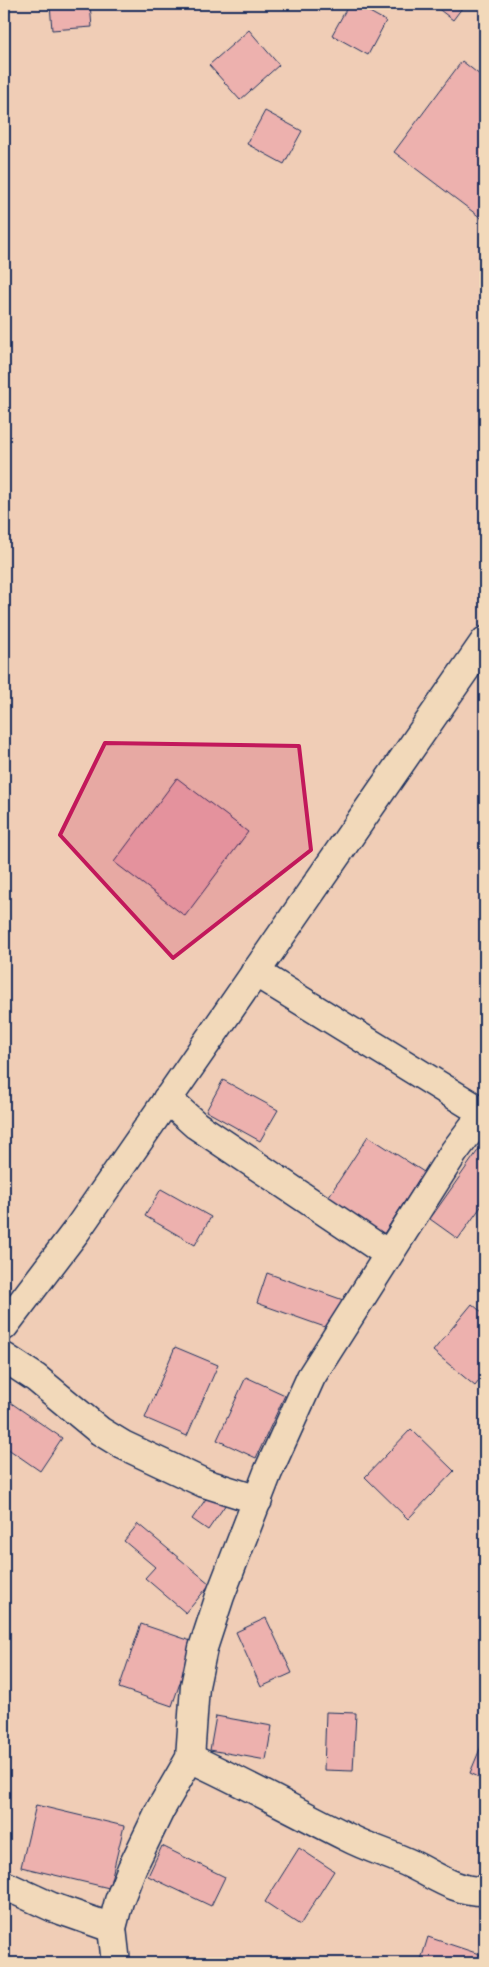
<svg xmlns="http://www.w3.org/2000/svg" width="489" height="1967" viewBox="0 0 489 1967" font-family="'Playpen Sans',sans-serif">
<style>
.building{fill:#edb1ae;stroke:#1b2f5e}
.lines{fill:none;stroke-linecap:round;stroke-linejoin:round}
.minor-casing{stroke:#1b2f5e;stroke-width:31}
.minor{stroke:#f2d9ba;stroke-width:28}
.marked{fill:#c2185b;fill-opacity:0.2;stroke:#c2185b;stroke-width:4;stroke-linejoin:round}
</style>
<rect width="100%" height="100%" fill="#f0cdb6"/>
<filter id="ink" filterUnits="userSpaceOnUse"><feTurbulence type="fractalNoise" baseFrequency=".02" numOctaves="2"/><feDisplacementMap in="SourceGraphic" scale="10" xChannelSelector="R" yChannelSelector="G"/><feConvolveMatrix kernelMatrix="1 2 1 2 8 2 1 2 1" color-interpolation-filters="sRGB"/></filter>
<g filter="url(#ink)">
<g class="building">
<polygon points="50,4 90,4 92,27 52,30"/>
<polygon points="349,4 355,4 386,21 368,55 332,35"/>
<polygon points="432,4 465,4 453,20"/>
<polygon points="249,30 279,65 240,100 209,65"/>
<polygon points="462,61 485,79 485,221 394,152"/>
<polygon points="265,111 302,131 284,164 247,144"/>
<polygon points="177,778 248,832 185,916 114,862"/>
<polygon points="223,1080 278,1110 260,1141 206,1111"/>
<polygon points="368,1136 424,1172 383,1235 327,1199"/>
<polygon points="479,1149 485,1154 485,1201 458,1239 430,1219"/>
<polygon points="161,1189 211,1217 195,1245 145,1216"/>
<polygon points="267,1273 346,1301 336,1331 257,1303"/>
<polygon points="472,1304 485,1315 485,1373 475,1386 433,1351"/>
<polygon points="175,1347 218,1365 187,1436 145,1418"/>
<polygon points="246,1377 285,1395 256,1458 217,1440"/>
<polygon points="4,1398 62,1438 40,1471 4,1446"/>
<polygon points="411,1429 454,1471 408,1519 365,1477"/>
<polygon points="210,1493 226,1504 208,1530 192,1519"/>
<polygon points="138,1524 210,1584 186,1613 145,1578 155,1567 124,1541"/>
<polygon points="266,1618 292,1673 261,1687 236,1632"/>
<polygon points="141,1624 194,1642 172,1706 119,1688"/>
<polygon points="326,1712 356,1713 353,1771 324,1770"/>
<polygon points="216,1716 272,1726 266,1760 210,1750"/>
<polygon points="485,1737 485,1780 470,1773"/>
<polygon points="36,1805 124,1826 109,1888 21,1867"/>
<polygon points="162,1846 225,1877 211,1906 148,1876"/>
<polygon points="299,1848 334,1871 300,1925 265,1902"/>
<polygon points="428,1937 485,1956 485,1963 420,1963"/>
</g>
<g class="lines">
<defs>
<g id="minor">
<polyline points="255,972 485,1114"/>
<polyline points="167,1099 196,1125 388,1254"/>
<polyline points="4,1326 77,1230 485,641"/>
<polyline points="4,1357 36,1378 100,1431 123,1445 204,1483 258,1500"/>
<path d="M190,1758c54,25 105,53 157,79 21,11 43,17 64,27 25,12 45,28 74,27"/>
<polyline points="4,1885 52,1907 112,1928"/>
<polyline points="116,1963 112,1928 119,1901 132,1868 160,1810 190,1758 195,1686 203,1648 220,1596 268,1472 311,1377 454,1152 472,1128 485,1115"/>
</g>
</defs>
<use href="#minor" class="minor-casing"/>
<use href="#minor" class="minor"/>
</g>
</g>
<path class="marked" d="M105,743l194,3 12,104 -138,108 -113,-123z"/>
<rect width="489" height="1967" fill="none" stroke="#f2d9ba" stroke-width="20"/>
<rect x="10" y="10" width="469" height="1947" fill="none" stroke="#1b2f5e" stroke-width="2" filter="url(#ink)"/>
</svg>
